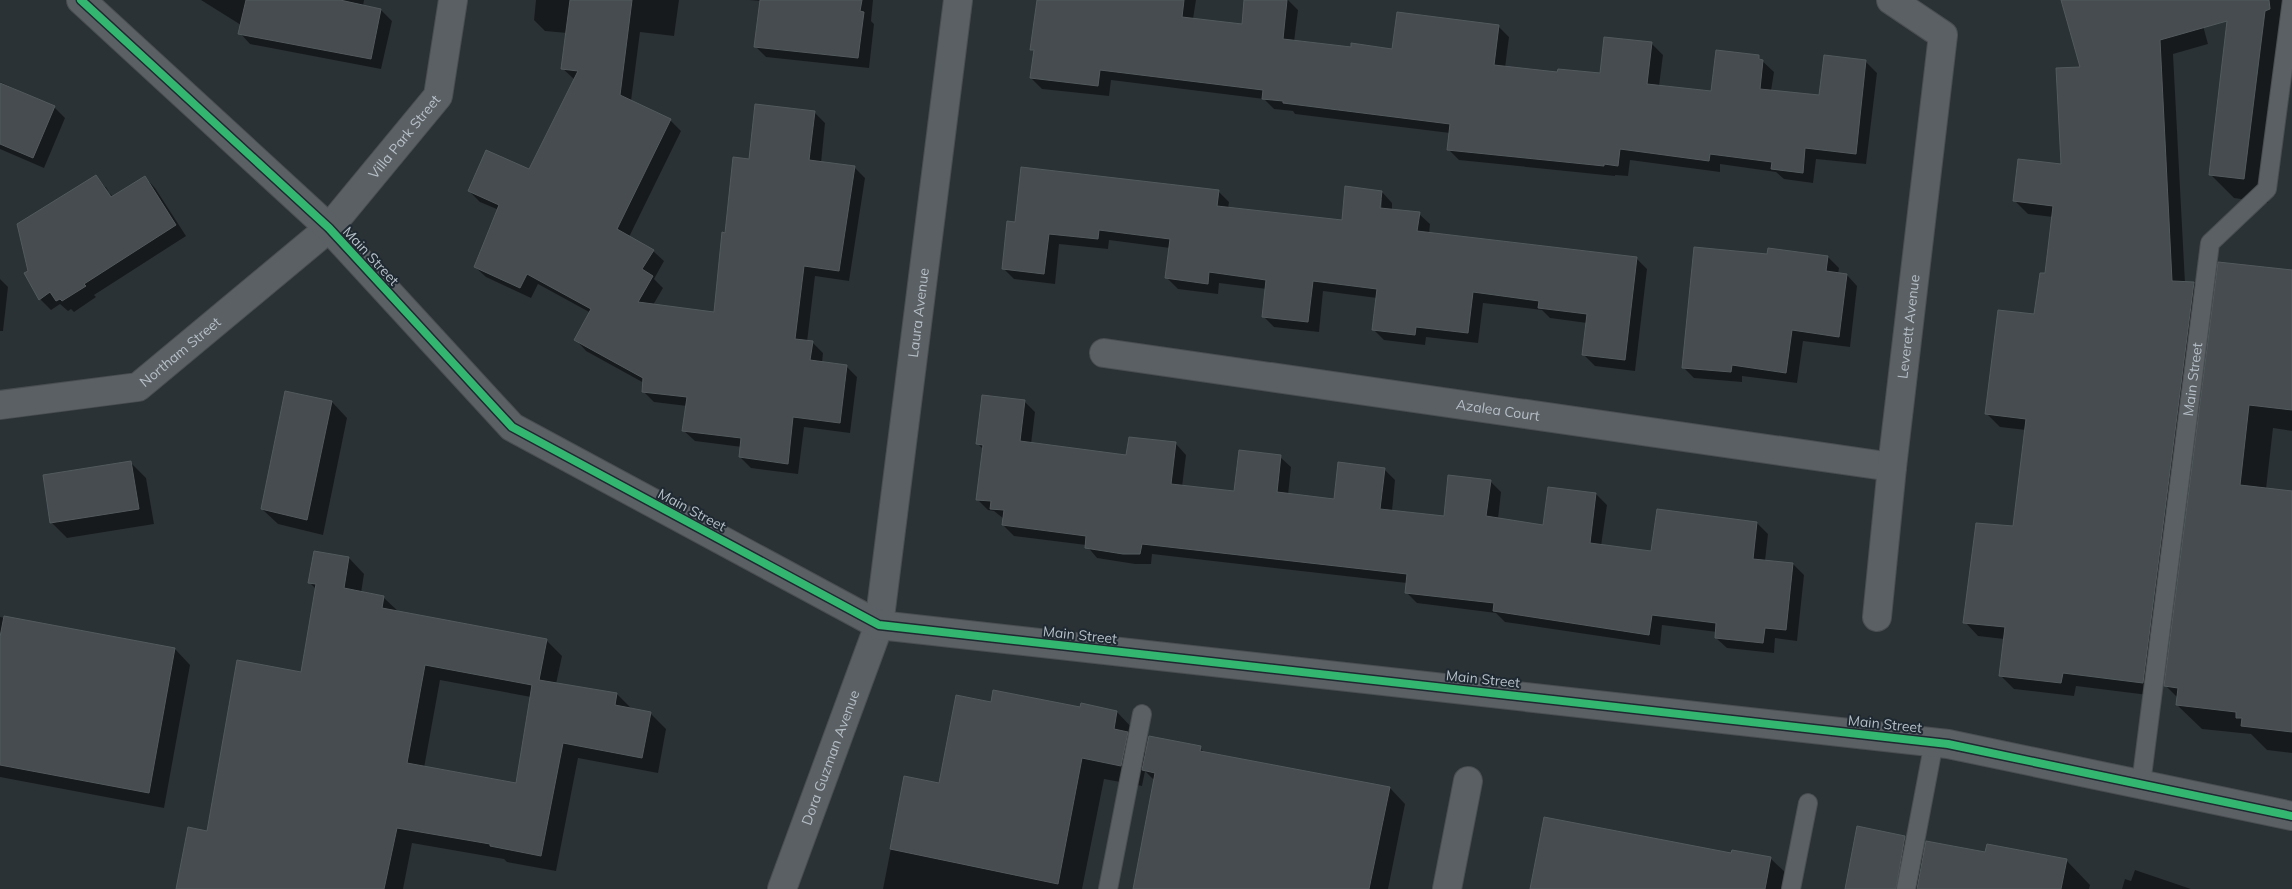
<svg xmlns="http://www.w3.org/2000/svg" width="2292" height="889" viewBox="0 0 2292 889" font-family="Mulish,sans-serif">
<style>
.shadow{fill:#0007;fill-rule:evenodd}
.building{fill:#464c4f;stroke:#535a5e;fill-rule:evenodd}
.lines{fill:none;stroke-linecap:round;stroke-linejoin:round}
.service-casing{stroke:#494e51;stroke-width:20}
.minor-casing{stroke:#494e51;stroke-width:30}
.tertiary-casing{stroke:#494e51;stroke-width:30}
.service{stroke:#5b6065;stroke-width:18}
.minor{stroke:#5b6065;stroke-width:28}
.tertiary{stroke:#5b6065;stroke-width:28}
.cycleway-casing{stroke:#1f2931;stroke-width:11}
.cycleway{stroke:#33b770;stroke-width:8}
.labels{text-anchor:middle;dominant-baseline:central;stroke-width:4;stroke-linejoin:round;paint-order:stroke}
.street-label{font-size:14px;fill:#b6bfc7;stroke:#1f2931}
</style>
<rect width="100%" height="100%" fill="#2b3236"/>
<g class="shadow">
<polygon points="201,0 364,0 363,6 381,10 392,21 381,69 250,44 240,33 241,25"/>
<polygon points="536,0 679,0 674,36 640,32 631,101 670,120 681,131 629,237 653,251 664,261 654,279 663,288 653,305 715,314 726,234 750,160 814,112 825,123 821,163 854,167 865,178 849,281 815,276 807,342 812,342 823,353 822,363 846,366 857,377 850,433 804,427 798,474 751,468 740,457 742,447 695,441 684,431 687,406 654,402 643,391 644,383 586,351 576,340 591,313 538,284 531,298 486,277 475,267 499,210 480,202 469,191 530,171 575,80 562,68 567,33 545,31 534,20"/>
<polygon points="749,0 873,0 871,21 874,24 869,68 766,57 755,46 761,1"/>
<polygon points="1038,0 1196,0 1193,19 1243,25 1246,0 1288,0 1298,10 1294,42 1352,48 1393,50 1498,26 1509,37 1505,68 1558,74 1601,75 1652,44 1663,55 1659,86 1712,93 1758,57 1774,72 1771,91 1820,96 1866,62 1877,73 1866,164 1816,159 1813,183 1784,179 1776,172 1720,164 1720,172 1630,160 1628,176 1615,175 1615,176 1459,160 1448,149 1450,133 1295,114 1293,111 1274,109 1264,99 1111,80 1109,96 1042,89 1031,78 1035,52 1032,49"/>
<polygon points="2062,0 2196,0 2208,44 2173,54 2185,283 2194,283 2207,297 2156,696 2076,686 2074,696 2014,689 2000,675 2004,639 1978,636 1965,622 2014,528 2026,430 2000,427 1986,413 2036,316 2046,275 2053,217 2028,214 2014,200 2063,165 2082,68"/>
<polygon points="2231,0 2292,0 2268,203 2234,198 2210,174"/>
<polygon points="0,82 54,107 65,118 44,168 0,149"/>
<path d="M96,176l17,21 32,-20 10,11 31,48 -92,59 2,2 -22,15 -3,-3 -3,2 -8,-7 -9,6 -11,-11zM103,187h3l9,15 -2,1z"/>
<path d="M1218,191l11,11 -1,7 115,13 39,-30 10,11v7l27,4 11,10 -1,10 207,24 11,11 -12,102 -40,-5 -11,-11 3,-32 -37,-5 -8,-8 -59,-7 -5,40 -52,-6 -1,8 -41,-5 -11,-11 4,-31 -54,-7 -4,41 -45,-5 -11,-11 4,-27 -48,-6 -1,11 -40,-5 -11,-11 3,-30 -61,-8 -1,9 -49,-5 -4,40 -41,-5 -11,-11 13,-45zM1380,199h2l-1,15h-3z"/>
<polygon points="1769,249 1828,257 1839,268 1838,274 1847,275 1857,286 1850,347 1803,341 1797,383 1742,376 1742,382 1694,378 1683,367 1768,255"/>
<polygon points="2219,263 2292,271 2292,431 2273,428 2266,489 2292,492 2292,753 2267,750 2251,734 2202,729 2177,705 2178,698 2166,686"/>
<polygon points="0,279 8,287 3,331 0,331"/>
<polygon points="1024,401 1035,412 1031,444 1128,456 1176,444 1186,455 1182,487 1235,492 1280,457 1291,467 1288,495 1335,500 1384,469 1395,480 1392,511 1445,518 1490,481 1501,492 1498,519 1544,526 1596,494 1607,505 1601,546 1652,552 1757,523 1768,534 1765,561 1793,564 1804,575 1797,641 1775,638 1774,653 1727,648 1716,638 1717,632 1662,625 1660,645 1505,622 1496,613 1417,603 1406,592 1407,583 1152,554 1151,564 1135,564 1097,558 1086,545 1014,536 1003,525 1004,519 994,511 988,510 977,499 984,450 978,444"/>
<polygon points="332,402 347,418 323,535 278,524 262,509"/>
<polygon points="131,463 146,478 154,524 67,538 51,522"/>
<path d="M349,558l15,16 -3,19 23,5 15,14 147,28 16,16 -6,28 61,10 15,15 18,4 16,16 -8,44 -80,-15 -22,113 -49,-9 -3,-3 -92,-16 -9,46h-226l125,-215 15,-84 -8,-8zM440,680l91,17 -13,87 -94,-16z"/>
<polygon points="0,617 175,649 190,665 164,808 0,777"/>
<polygon points="992,704 1117,712 1138,734 1136,742 1147,753 1200,748 1205,753 1390,788 1405,804 1388,889 1134,889 1155,781 1145,771 1142,786 1104,779 1082,889 883,889 905,777 940,784"/>
<polygon points="1905,838 1924,857 1986,853 2066,860 2090,885 2089,889 1846,889"/>
<polygon points="1732,855 1770,858 1786,873 1783,889 1532,889"/>
<polygon points="2135,870 2191,889 2122,889 2125,879 2131,881"/>
</g>
<g class="building">
<polygon points="246,0 340,0 381,9 371,59 238,34"/>
<polygon points="570,0 632,0 620,95 671,119 617,229 654,250 642,269 653,276 638,302 714,312 722,232 725,233 733,157 749,159 755,104 815,111 809,160 855,166 839,271 804,266 795,339 813,341 810,360 847,365 840,423 793,417 788,464 739,457 741,438 682,431 687,397 642,392 643,378 574,340 591,309 527,274 520,288 474,267 499,205 468,191 486,150 529,169 578,71 561,69"/>
<polygon points="760,0 862,0 860,11 864,12 858,58 754,47"/>
<polygon points="1037,0 1184,0 1182,17 1242,24 1244,0 1287,0 1283,39 1351,47 1351,43 1392,49 1397,12 1499,25 1494,65 1557,72 1558,69 1600,73 1604,37 1652,42 1647,84 1711,91 1716,50 1759,55 1759,59 1763,60 1760,89 1819,95 1824,55 1866,60 1856,154 1805,148 1803,173 1771,169 1772,162 1710,154 1709,161 1620,149 1618,166 1604,164 1604,166 1447,150 1450,124 1283,103 1283,101 1262,99 1263,90 1100,70 1098,86 1030,78 1034,50 1030,50"/>
<polygon points="2061,0 2269,0 2270,9 2265,11 2244,179 2209,175 2227,21 2160,40 2172,281 2194,282 2143,683 2063,673 2061,683 1999,676 2005,627 1963,623 1976,523 2013,526 2026,419 1985,414 1998,310 2034,314 2040,273 2045,273 2053,206 2013,201 2018,159 2061,164 2056,68 2080,67"/>
<polygon points="0,83 55,106 33,158 0,144"/>
<polygon points="1021,167 1219,190 1217,206 1342,220 1345,186 1382,191 1380,208 1420,212 1417,231 1637,257 1625,360 1582,355 1587,314 1538,308 1539,301 1473,292 1468,333 1416,327 1415,335 1372,330 1377,289 1313,281 1308,322 1262,317 1266,280 1209,272 1208,284 1165,278 1170,239 1099,230 1098,239 1049,234 1044,274 1002,269 1007,221 1015,222"/>
<polygon points="96,175 111,197 145,176 176,225 84,284 86,286 62,301 60,299 56,301 50,292 39,300 24,273 28,271 17,224"/>
<polygon points="1694,247 1767,254 1768,248 1828,256 1826,271 1847,274 1839,337 1792,330 1786,373 1732,365 1731,372 1682,368"/>
<polygon points="2218,262 2292,270 2292,410 2249,405 2240,485 2292,491 2292,732 2241,726 2242,718 2236,718 2236,712 2176,705 2178,688 2164,686"/>
<polygon points="285,391 332,401 307,520 261,509"/>
<polygon points="982,395 1025,400 1020,441 1126,455 1129,437 1176,442 1171,484 1234,491 1239,450 1281,455 1277,492 1334,499 1338,462 1385,468 1380,509 1444,516 1448,475 1491,480 1486,516 1543,525 1548,487 1596,493 1590,543 1651,551 1657,509 1757,522 1753,559 1793,563 1786,630 1765,628 1763,643 1715,638 1716,623 1652,615 1649,635 1493,611 1494,603 1405,593 1407,574 1142,544 1140,554 1123,554 1085,548 1086,536 1002,525 1004,510 990,509 991,501 976,500 983,445 976,444"/>
<polygon points="131,461 139,509 50,523 43,475"/>
<path d="M314,551l35,6 -5,31 40,8 -2,12 165,31 -8,41 78,13 -2,12 36,7 -9,46 -79,-15 -22,113 -51,-10v-2l-93,-16 -13,61h-208l12,-62 19,4 30,-171 64,12 15,-88 -8,-1zM425,665l107,20 -16,98 -109,-20z"/>
<polygon points="4,616 175,648 149,793 0,765 0,637"/>
<polygon points="993,690 1080,707 1081,703 1117,711 1114,729 1128,732 1121,766 1082,758 1058,884 890,849 904,776 939,783 956,695 991,702"/>
<polygon points="1149,736 1201,746 1200,751 1390,787 1369,889 1133,889 1155,773 1142,770"/>
<polygon points="1544,817 1731,853 1732,850 1771,857 1765,889 1530,889"/>
<polygon points="1857,826 1905,836 1896,889 1845,889"/>
<polygon points="1926,841 1985,852 1987,844 2067,859 2061,889 1917,889"/>
</g>
<g class="lines">
<defs>
<g id="service">
<path id="s1" d="M2141,784l69,-541 57,-54 25,-189"/>
<polyline points="1108,889 1142,714"/>
<polyline points="1791,889 1808,803"/>
<polyline points="1906,889 1934,742"/>
</g>
<g id="minor">
<path id="s2" d="M1104,353l788,114"/>
<path id="s3" d="M0,405l138,-18 191,-159 109,-132 15,-96"/>
<path id="s4" d="M1877,617l15,-150 51,-432 -52,-35"/>
<path id="s5" d="M782,889l97,-264 79,-625"/>
<polyline points="1447,889 1468,781"/>
</g>
<polyline id="tertiary" points="81,0 329,228 512,427 879,625 1948,744 2292,816"/>
</defs>
<use href="#service" class="service-casing"/>
<use href="#minor" class="minor-casing"/>
<use href="#tertiary" class="tertiary-casing"/>
<use href="#service" class="service"/>
<use href="#minor" class="minor"/>
<use href="#tertiary" class="tertiary"/>
<defs>
<polyline id="cycleway" points="81,0 329,228 512,427 879,625 1948,744 2292,816"/>
</defs>
<use href="#cycleway" class="cycleway-casing"/>
<use href="#cycleway" class="cycleway"/>
</g>
<g class="labels">
<g class="street-label">
<text stroke="none"><textPath href="#s3" startOffset="506">Villa Park Street</textPath></text>
<text transform="translate(371 256) rotate(47)">Main Street</text>
<text stroke="none"><textPath href="#s5" startOffset="596">Laura Avenue</textPath></text>
<text stroke="none"><textPath href="#s4" startOffset="292">Leverett Avenue</textPath></text>
<text stroke="none"><textPath href="#s3" startOffset="194">Northam Street</textPath></text>
<text stroke="none"><textPath href="#s1" startOffset="408">Main Street</textPath></text>
<text stroke="none"><textPath href="#s2" startOffset="398">Azalea Court</textPath></text>
<text transform="translate(692 510) rotate(28)">Main Street</text>
<text transform="translate(1080 635) rotate(6)">Main Street</text>
<text transform="translate(1483 679) rotate(6)">Main Street</text>
<text transform="translate(1885 724) rotate(6)">Main Street</text>
<text stroke="none"><textPath href="#s5" startOffset="140">Dora Guzman Avenue</textPath></text>
</g>
</g>
</svg>
